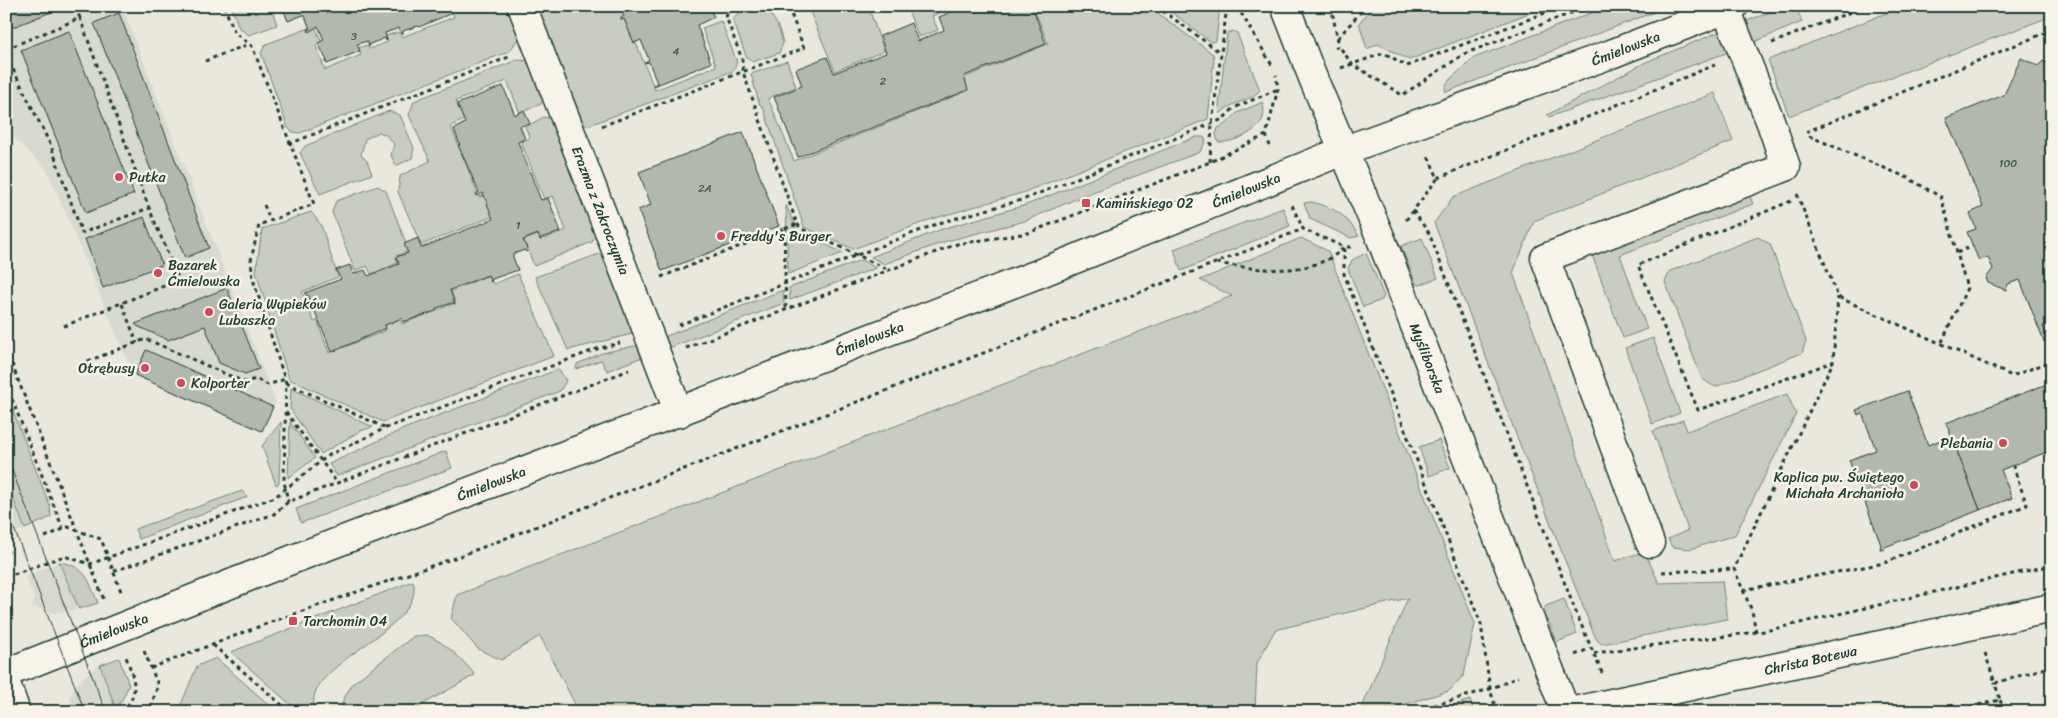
<svg xmlns="http://www.w3.org/2000/svg" width="2058" height="718" viewBox="0 0 2058 718" font-family="Sriracha,sans-serif">
<style>
.built{fill:#d9dacf}
.green{fill:#c8ccc1;stroke:#74847a}
.building{fill:#b2b8ae;stroke:#1f3d34}
.lines{fill:none;stroke-linecap:round;stroke-linejoin:round}
.minor-casing{stroke:#1f3d34;stroke-width:31}
.path{stroke:#1f3d34;stroke-width:3;stroke-dasharray:4 4;stroke-linecap:butt}
.minor{stroke:#f7f3e8;stroke-width:28}
.tram{stroke:#1f3d34;stroke-width:1}
.poi-dot{fill:#d1495b;stroke:#f7f3e8;stroke-width:2}
.labels{text-anchor:middle;dominant-baseline:central;stroke-width:5;stroke-linejoin:round;paint-order:stroke}
.number-label{font-size:11px;fill:#445c52}
.street-label{font-size:14px;fill:#1f3d34;stroke:#f7f3e8}
.poi-label{font-size:14px;fill:#1f3d34;stroke:#f7f3e8;text-anchor:start}
</style>
<rect width="100%" height="100%" fill="#eae8dd"/>
<filter id="ink" filterUnits="userSpaceOnUse"><feTurbulence type="fractalNoise" baseFrequency=".02" numOctaves="2"/><feDisplacementMap in="SourceGraphic" scale="10" xChannelSelector="R" yChannelSelector="G"/><feConvolveMatrix kernelMatrix="1 2 1 2 8 2 1 2 1" color-interpolation-filters="sRGB"/></filter>
<g filter="url(#ink)">
<g class="built">
<polygon points="6,6 122,6 276,403 262,432 134,376 47,170 6,130"/>
<polygon points="6,480 25,529 9,535 6,528"/>
<polygon points="59,562 79,609 55,613 31,606 34,603 34,597 25,576"/>
<polygon points="100,665 115,707 104,712 75,712 70,697 75,686 90,671"/>
</g>
<g class="green">
<polygon points="231,6 271,6 277,25 249,35 239,28"/>
<polygon points="450,6 509,6 520,35 510,51 300,133 293,132 288,128 261,53 266,44 315,26 322,43 316,46 325,70 361,55 359,48 366,45 369,49 388,42 386,36 398,32 402,37 454,17"/>
<polygon points="535,6 621,6 655,90 716,66 702,28 721,21 737,62 733,71 587,126 583,123 558,69"/>
<path d="M749,6c22,0 29,17 34,37l-4,10 -27,9 -6,-6 -13,-36 9,-11z"/>
<polygon points="812,6 868,6 884,51 835,71 810,12"/>
<polygon points="906,6 956,6 932,16 938,30 919,37"/>
<polygon points="1033,6 1148,6 1213,54 1214,58 1208,119 1022,193 932,219 853,249 804,227 764,110 759,103 751,74 787,61 796,87 768,98 794,161 967,91 963,78 1048,44"/>
<polygon points="1163,6 1220,6 1216,41 1211,42"/>
<polygon points="1374,6 1547,6 1409,60 1378,44 1367,49 1359,23"/>
<polygon points="1609,6 1670,6 1446,92 1445,88 1448,81 1474,58"/>
<polygon points="1787,6 1796,6 1802,22 1754,42 1747,23 1749,20"/>
<polygon points="1904,6 2052,6 2052,16 1789,116 1768,60"/>
<path d="M1233,31l4,2 23,57c-10,13 -27,10 -40,24l-1,-8 8,-73z"/>
<polygon points="1719,32 1723,35 1729,52 1549,117 1547,115 1646,62"/>
<polygon points="517,60 531,61 544,97 541,104 520,113 507,81 456,101 464,120 451,126 479,197 485,195 494,216 421,245 398,192 400,176 430,161 409,115 414,101"/>
<polygon points="1715,93 1733,141 1534,221 1513,273 1615,561 1640,553 1646,555 1659,583 1722,581 1727,619 1602,644 1597,640 1592,630 1434,223 1453,197"/>
<path d="M1263,102c0,6 2,11 0,16 -5,14 -31,26 -45,24l-2,-8 2,-6 8,-4 11,-11z"/>
<polygon points="389,111 400,115 414,148 412,158 396,166 391,155 394,144 386,135 379,132 365,139 361,155 367,161 372,174 320,194 300,153 305,146"/>
<polygon points="544,117 553,119 598,232 592,242 534,266 524,240 541,234 544,239 566,230 553,196 544,199 521,142 530,138 525,127"/>
<polygon points="1196,137 1204,137 1206,141 1200,152 1085,195 1025,221 947,241 884,264 871,257 942,229 1026,205"/>
<polygon points="378,186 386,191 409,251 396,256 398,263 371,274 367,266 355,271 332,212 336,201"/>
<polygon points="1749,194 1753,204 1620,255 1647,329 1623,338 1592,255"/>
<path d="M1312,202c26,8 32,11 47,34l-8,2 -41,-19 -6,-16z"/>
<polygon points="786,205 797,231 843,253 788,274"/>
<polygon points="1283,208 1290,226 1181,271 1174,249"/>
<polygon points="311,212 321,225 338,277 302,292 314,322 317,320 329,353 385,331 383,325 400,319 402,324 455,303 451,291 489,275 493,284 518,274 554,356 383,422 289,379 256,272 262,229"/>
<polygon points="1758,237 1770,244 1806,341 1802,353 1715,387 1702,379 1665,282 1670,271"/>
<polygon points="1301,238 1328,251 1475,624 1464,675 1449,691 1379,712 1360,712 1408,598 1275,630 1257,663 1255,712 579,712 540,636 501,660 478,649 451,618 457,595 1232,296 1200,280"/>
<polygon points="1422,238 1438,278 1420,285 1416,284 1401,246"/>
<polygon points="1366,253 1384,296 1382,300 1363,307 1348,269 1352,260"/>
<polygon points="599,254 607,257 636,333 568,350 535,277"/>
<polygon points="861,260 876,268 790,300 789,288"/>
<polygon points="783,290 784,303 669,348 664,337"/>
<polygon points="1653,338 1680,413 1652,424 1625,348"/>
<polygon points="634,346 641,347 645,356 607,371 601,360 576,369 577,364 602,353"/>
<polygon points="559,369 566,381 560,391 337,476 329,464 401,430"/>
<polygon points="291,388 373,427 360,431 321,454 290,409"/>
<polygon points="6,393 50,506 51,517 25,529 6,480"/>
<polygon points="1787,394 1796,414 1735,535 1691,549 1672,547 1668,539 1688,530 1653,431 1683,420 1687,431"/>
<polygon points="281,422 279,483 276,485 262,446"/>
<polygon points="290,422 315,458 288,478"/>
<polygon points="1439,440 1450,468 1429,476 1419,447"/>
<polygon points="446,451 452,468 301,523 296,509"/>
<polygon points="242,491 247,497 139,539 135,529"/>
<path d="M59,562c28,4 29,18 39,41l-19,6z"/>
<path d="M413,581c13,42 -84,74 -98,112 -2,6 -1,13 -1,19h-15l-68,-60z"/>
<polygon points="1564,599 1577,634 1557,642 1544,610 1546,606"/>
<path d="M427,635c20,9 34,23 48,40l-57,32 3,5h-80l2,-12 10,-17 61,-47z"/>
<polygon points="119,658 129,685 121,702 115,707 100,665"/>
<polygon points="216,658 277,712 178,712 197,666"/>
<polygon points="1470,700 1474,712 1432,712"/>
</g>
<g class="building">
<polygon points="6,6 60,6 61,8 11,28 6,15"/>
<polygon points="282,6 450,6 452,13 419,27 418,26 403,31 403,34 401,34 399,28 385,33 387,40 386,41 385,38 370,44 369,47 367,41 357,44 360,51 327,64 325,62 327,61 318,43 324,40 318,26 309,32 308,29 310,29 305,16 303,15 288,21"/>
<polygon points="620,6 709,6 714,17 697,25 711,63 654,86 653,85 657,83 649,62 645,63 645,62 649,60 641,40 634,43 624,19 621,20 621,18 624,16"/>
<polygon points="965,6 1032,6 1046,44 964,76 968,90 798,157 774,97 802,86 796,69 827,57 834,73 886,53 880,36 911,23 918,41 944,30 939,17"/>
<polygon points="119,13 209,248 185,258 94,23"/>
<polygon points="69,31 134,194 86,213 21,50"/>
<polygon points="2021,58 2038,66 2043,61 2052,65 2052,326 2051,323 2043,326 2049,340 2044,342 2020,280 2008,284 2006,290 1988,283 1986,278 1993,269 1988,257 1979,261 1967,232 1976,229 1970,213 1983,207 1946,118 2004,95"/>
<polygon points="6,82 13,98 6,101"/>
<polygon points="503,86 515,115 524,110 530,124 520,126 525,139 518,142 541,200 548,198 561,232 541,238 541,240 540,240 538,234 523,240 528,251 526,252 525,250 513,254 513,257 518,270 492,279 491,282 488,275 450,290 455,304 452,303 437,308 436,311 403,322 402,318 385,325 386,329 384,329 332,352 308,295 306,296 305,293 341,279 336,270 350,265 353,274 365,270 368,276 399,264 396,257 408,253 404,244 418,238 421,248 493,219 483,193 477,196 476,194 479,192 458,145 460,145 454,129 465,123 457,104"/>
<polygon points="743,132 779,226 662,271 638,210 651,205 639,172"/>
<polygon points="144,217 162,265 103,288 85,239"/>
<polygon points="227,288 259,369 245,374 219,363 205,326 168,340 137,326 135,324"/>
<polygon points="146,350 273,407 262,431 135,375"/>
<polygon points="2052,382 2052,450 2001,470 2012,498 1980,510 1946,423"/>
<polygon points="1907,391 1928,445 1951,436 1980,510 1885,547 1883,550 1880,549 1881,545 1849,460 1876,450 1862,413 1858,415 1856,410"/>
</g>
<g class="lines">
<defs>
<g id="minor">
<path id="s1" d="M522,6l157,407"/>
<path id="s2" d="M1285,6l28,72 68,161 185,473"/>
<polyline points="1650,543 1545,258 1786,167 1771,123 1726,9"/>
<path id="s3" d="M6,673l285,-113 747,-286 307,-124 266,-96 123,-48"/>
<polyline points="6,684 16,712"/>
<path id="s4" d="M1570,712l482,-104"/>
</g>
</defs>
<use href="#minor" class="minor-casing"/>
<g class="path">
<polyline points="224,6 235,33 252,46 314,204 259,225 251,260 253,279 286,383 284,481 288,502"/>
<polyline points="730,6 726,17 742,59 743,72 797,224 784,229 786,310"/>
<polyline points="1156,6 1221,53"/>
<polyline points="1237,6 1273,67"/>
<polyline points="1331,6 1339,46"/>
<polyline points="1338,38 1366,6"/>
<polyline points="1772,43 1866,6"/>
<polyline points="1335,48 1339,46 1352,64 1402,95"/>
<polyline points="6,49 80,18 75,6"/>
<polyline points="6,55 51,146 82,233 149,208 80,18"/>
<polyline points="205,61 249,44"/>
<polyline points="1341,68 1384,53 1407,66 1563,6"/>
<polyline points="1404,94 1464,54 1590,6"/>
<polyline points="602,126 804,48 788,6"/>
<polyline points="1806,132 2052,30"/>
<polyline points="1266,135 1270,146"/>
<polyline points="1809,136 1908,178 1941,197 1967,288 1941,344"/>
<polyline points="289,144 509,57"/>
<polyline points="1210,162 1212,124 1227,6"/>
<polyline points="1438,178 1715,65"/>
<polyline points="1797,194 1838,297 2012,376 2052,361"/>
<polyline points="1791,201 1638,265 1698,410 1833,362 1838,297"/>
<polyline points="264,205 270,220"/>
<polyline points="1413,211 1429,233 1577,615 1603,675"/>
<polyline points="1406,220 1438,178 1427,154"/>
<polyline points="797,224 802,229 889,270"/>
<polyline points="1351,247 1344,247 1344,274 1481,624 1490,689 1497,712"/>
<polyline points="1957,253 1972,246"/>
<path d="M1217,263c37,7 99,15 127,-16l-41,-18 -12,-26"/>
<polyline points="661,277 784,229"/>
<polyline points="122,304 137,343"/>
<polyline points="679,325 939,223 1025,199 1223,119 1234,108 1278,89"/>
<polyline points="64,326 179,280 149,208"/>
<polyline points="686,348 957,244 1028,233 1210,162 1266,135 1278,89 1276,75"/>
<polyline points="6,349 104,600"/>
<polyline points="80,364 146,339 244,382 256,379 268,385 285,379"/>
<polyline points="286,383 386,428"/>
<polyline points="6,384 63,529"/>
<polyline points="286,412 337,483"/>
<polyline points="45,537 68,527 101,539 122,594"/>
<polyline points="6,553 13,550"/>
<polyline points="114,571 274,514 288,502 629,370"/>
<polyline points="1662,572 1734,569"/>
<polyline points="6,577 64,556 90,564 275,497 329,455 386,428 597,349 620,343"/>
<polyline points="1743,590 1884,563 2027,505 2013,466"/>
<polyline points="1756,632 1752,611 1734,569 1833,362"/>
<polyline points="213,645 290,712"/>
<polyline points="144,651 158,685 149,712"/>
<polyline points="1594,653 1765,631 2052,565"/>
<polyline points="1985,653 1995,683"/>
<polyline points="1575,655 1591,648"/>
<polyline points="151,668 271,622 460,556 1303,229"/>
<polyline points="2000,700 2005,712"/>
<path d="M121,712c20,-17 13,-34 5,-55"/>
<polyline points="1411,712 1490,689 1518,677"/>
<polyline points="1947,712 2000,700 1995,683 2052,666"/>
</g>
<use href="#minor" class="minor"/>
<g class="tram">
<polyline points="6,455 106,712"/>
<polyline points="6,508 85,712"/>
</g>
</g>
</g>
<g class="poi-dot">
<circle cx="119" cy="177" r="5"/>
<rect x="1081" y="198" width="10" height="10" rx="2.5"/>
<circle cx="721" cy="236" r="5"/>
<circle cx="158" cy="273" r="5"/>
<circle cx="209" cy="312" r="5"/>
<circle cx="145" cy="368" r="5"/>
<circle cx="181" cy="383" r="5"/>
<circle cx="2003" cy="443" r="5"/>
<circle cx="1914" cy="485" r="5"/>
<rect x="288" y="616" width="10" height="10" rx="2.5"/>
</g>
<g class="labels">
<g class="number-label">
<text x="354" y="36">3</text>
<text x="676" y="51">4</text>
<text x="883" y="81">2</text>
<text x="2008" y="163">100</text>
<text x="705" y="188">2A</text>
<text x="518" y="225">1</text>
</g>
<g class="street-label">
<text stroke="none"><textPath href="#s3" startOffset="1736">Ćmielowska</textPath></text>
<text stroke="none"><textPath href="#s3" startOffset="1331">Ćmielowska</textPath></text>
<text stroke="none"><textPath href="#s1" startOffset="219">Erazma z Zakroczymia</textPath></text>
<text stroke="none"><textPath href="#s3" startOffset="926">Ćmielowska</textPath></text>
<text stroke="none"><textPath href="#s2" startOffset="380">Myśliborska</textPath></text>
<text stroke="none"><textPath href="#s3" startOffset="521">Ćmielowska</textPath></text>
<text stroke="none"><textPath href="#s3" startOffset="116">Ćmielowska</textPath></text>
<text stroke="none"><textPath href="#s4" startOffset="246">Christa Botewa</textPath></text>
</g>
<g class="poi-label">
<text x="129" y="177">Putka</text>
<text x="1096" y="203">Kamińskiego 02</text>
<text x="731" y="236">Freddy's Burger</text>
<text x="168" y="265">Bazarek<tspan x="168" dy="16">Ćmielowska</tspan></text>
<text x="219" y="304">Galeria Wypieków<tspan x="219" dy="16">Lubaszka</tspan></text>
<text x="135" y="368" text-anchor="end">Otrębusy</text>
<text x="191" y="383">Kolporter</text>
<text x="1993" y="443" text-anchor="end">Plebania</text>
<text x="1904" y="477" text-anchor="end">Kaplica pw. Świętego<tspan x="1904" dy="16">Michała Archanioła</tspan></text>
<text x="303" y="621">Tarchomin 04</text>
</g>
</g>
<rect width="2058" height="718" fill="none" stroke="#f7f3e8" stroke-width="25"/>
<rect x="12" y="12" width="2033" height="693" fill="none" stroke="#1f3d34" stroke-width="2" filter="url(#ink)"/>
</svg>
